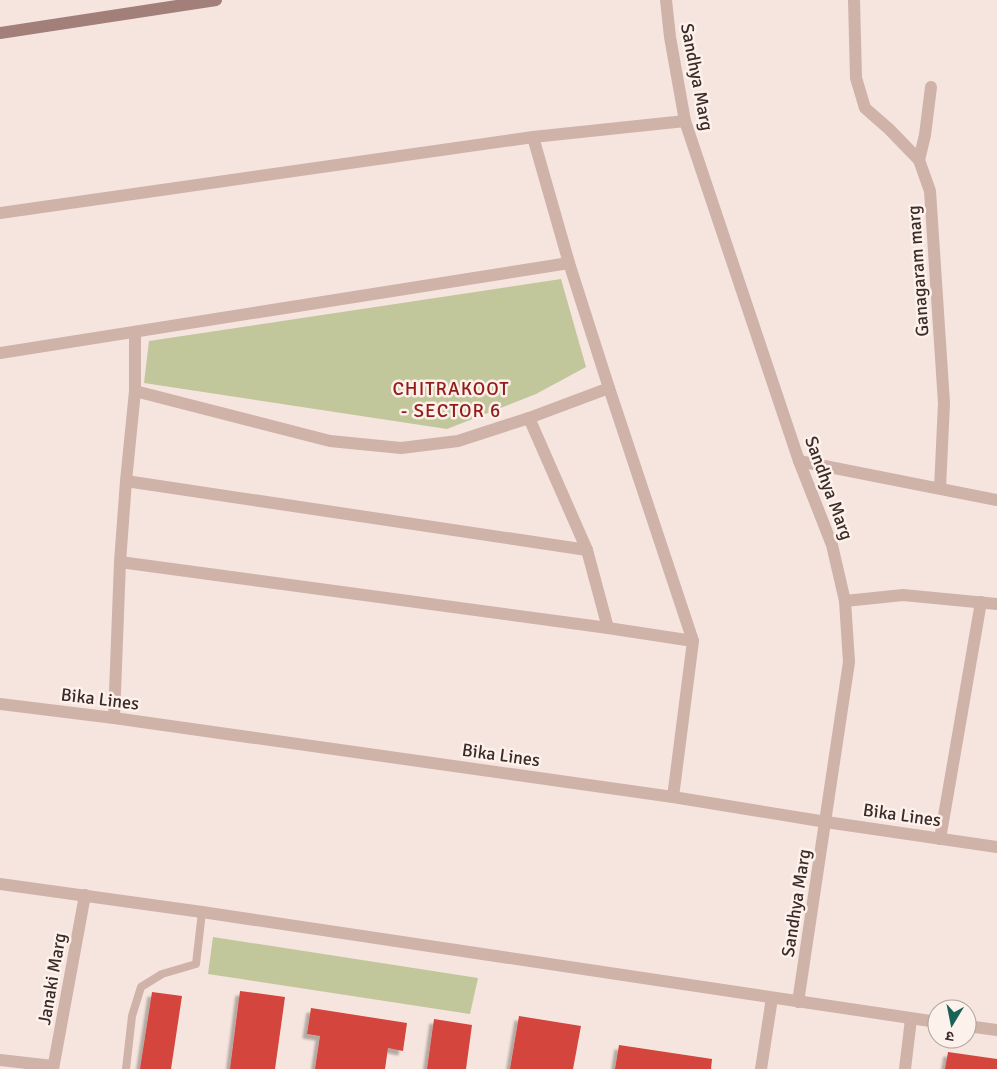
<svg xmlns="http://www.w3.org/2000/svg" width="997" height="1069" viewBox="0 0 997 1069" font-family="Signika,'Noto Sans Devanagari',sans-serif">
<style>
.green{fill:#c1c69b}
.building{fill:#d3443e;filter:url(#shadow)}
.lines{fill:none;stroke-linecap:round;stroke-linejoin:round}
.lane{stroke:#cfb2a8;stroke-width:8}
.street{stroke:#cfb2a8;stroke-width:12}
.secondary{stroke:#a37f79;stroke-width:12}
.labels{text-anchor:middle;dominant-baseline:central;stroke-width:5;stroke-linejoin:round;paint-order:stroke}
.street-label{font-size:18px;fill:#3b2b29;stroke:#fcf1eb}
.neighbourhood-label{font-size:19px;letter-spacing:1px;fill:#941c18;stroke:#fcf1eb}
</style>
<defs>
<filter id="shadow"><feDropShadow dx="-4.5" dy="4.5" stdDeviation="1" flood-color="#0004"/></filter>
</defs>
<rect width="100%" height="100%" fill="#f5e5de"/>
<g class="green">
<polygon points="561,279 586,367 536,394 447,429 144,383 149,341"/>
<polygon points="213,937 478,978 470,1014 208,974"/>
</g>
<g class="building">
<polygon points="240,991 285,997 275,1069 230,1069"/>
<polygon points="152,992 182,996 171,1069 140,1069"/>
<polygon points="311,1008 407,1023 403,1051 388,1048 385,1069 315,1069 320,1036 307,1034"/>
<polygon points="519,1016 581,1026 573,1069 510,1069"/>
<polygon points="434,1019 472,1025 466,1069 427,1069"/>
<polygon points="619,1045 712,1059 711,1069 615,1069"/>
<polygon points="948,1052 997,1059 997,1069 945,1069"/>
</g>
<g class="lines">
<polyline class="lane" points="126,1069 132,1016 141,987 162,974 196,964 202,912"/>
<g class="street">
<polyline points="666,0 670,37 685,121 799,461 832,545 845,601 849,662 798,1002"/>
<polyline points="854,0 856,78 865,108 889,129 919,160 930,191 944,403 940,488"/>
<polyline points="533,137 569,263 609,388 693,641 673,797"/>
<polyline points="919,160 925,135 931,87"/>
<polyline points="0,213 533,137 685,121"/>
<polyline points="0,353 569,263"/>
<polyline points="135,391 330,441 401,448 458,441 529,418 609,388"/>
<polyline points="529,418 587,550 608,628"/>
<polyline points="799,461 997,500"/>
<polyline points="126,481 587,550"/>
<polyline points="120,562 608,628 693,641"/>
<polyline points="845,601 903,595 997,604"/>
<polyline points="0,704 114,718 673,797 826,822 997,847"/>
<polyline points="114,718 120,562 126,481 135,391 135,332"/>
<polyline points="940,839 981,602"/>
<polyline points="0,884 202,912 937,1022"/>
<polyline points="967,1026 997,1030"/>
<polyline points="0,1060 53,1066"/>
<polyline points="53,1069 85,895"/>
<polyline points="761,1069 772,998"/>
<polyline points="905,1069 911,1019"/>
</g>
<polyline class="secondary" points="0,33 216,0"/>
</g>
<g class="labels">
<g class="street-label">
<text transform="translate(697 77) rotate(79)">Sandhya Marg</text>
<text transform="translate(918 271) rotate(-94)">Ganagaram marg</text>
<text transform="translate(829 488) rotate(70)">Sandhya Marg</text>
<text transform="translate(100 699) rotate(7)">Bika Lines</text>
<text transform="translate(501 755) rotate(8)">Bika Lines</text>
<text transform="translate(902 815) rotate(8)">Bika Lines</text>
<text transform="translate(796 903) rotate(-81)">Sandhya Marg</text>
<text transform="translate(52 979) rotate(-80)">Janaki Marg</text>
</g>
<g class="neighbourhood-label">
<text x="451" y="389">CHITRAKOOT<tspan x="451" dy="22">- SECTOR 6</tspan></text>
</g>
</g>
<g transform="translate(952 1024) rotate(190)"><circle r="24" fill="#fcf1eb" stroke="#afa29d"/>
<path d="M0-4L9 19L0 12L-9 19Z" fill="#196258"/>
<text y="-8" font-size="14" font-weight="bold" text-anchor="middle" fill="#3b2b29">उ</text>
</g>
</svg>
